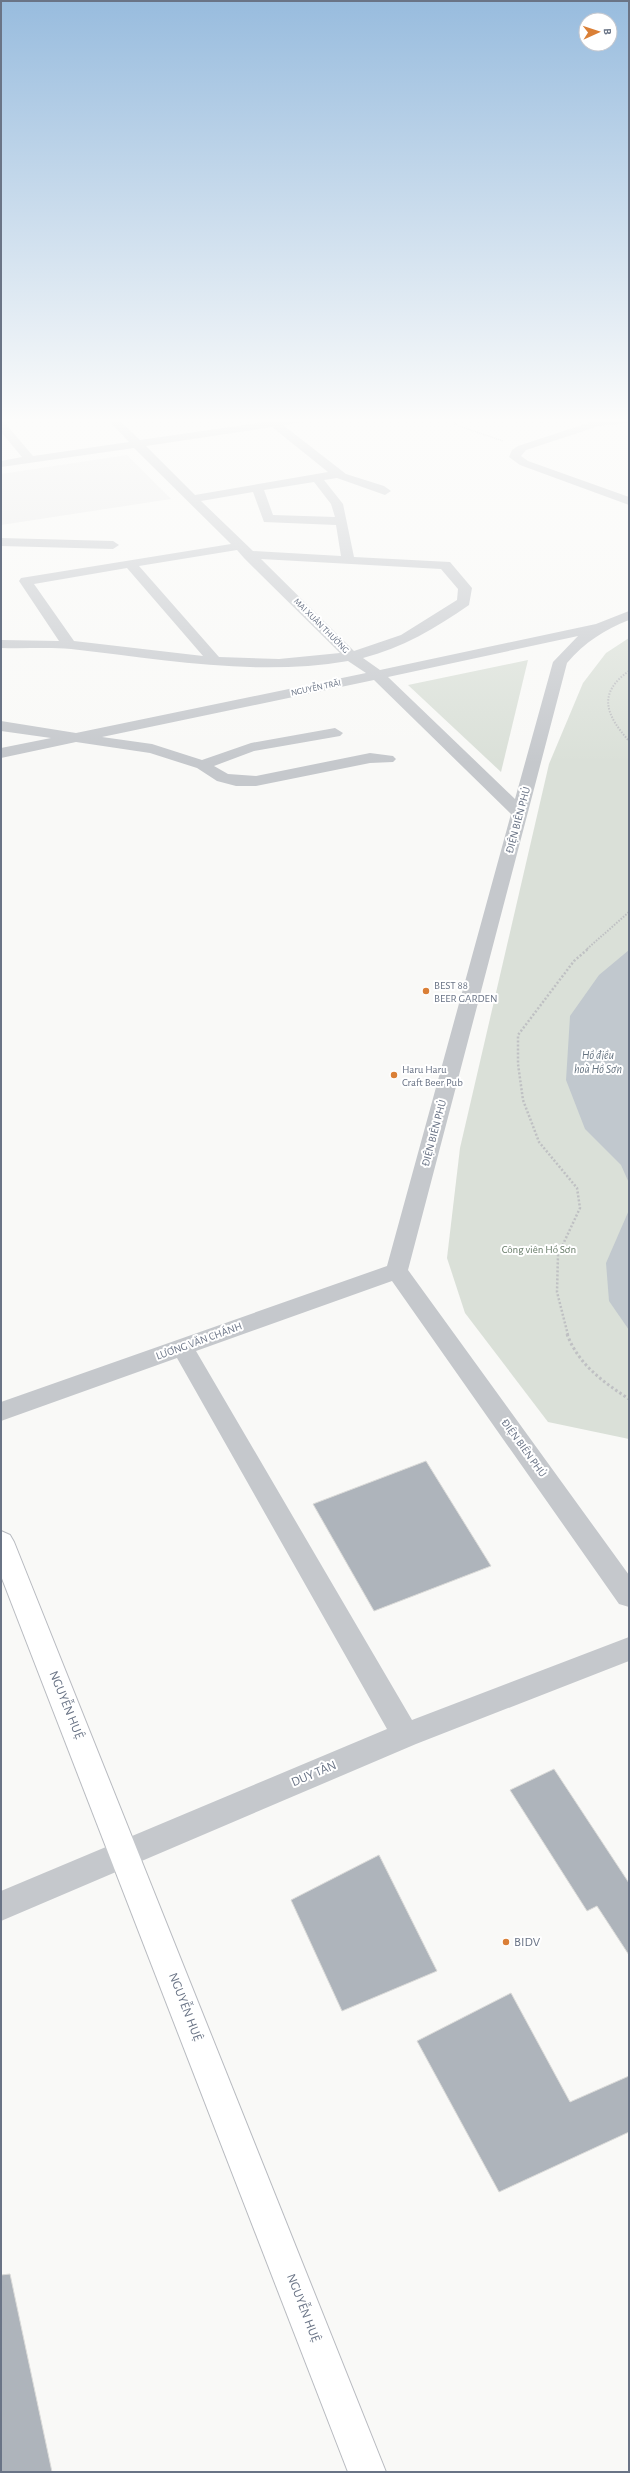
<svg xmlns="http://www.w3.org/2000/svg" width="630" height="2473" viewBox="0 0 630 2473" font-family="'Alegreya Sans',sans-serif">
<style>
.built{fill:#eaeaea}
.green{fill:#dae0d8}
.water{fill:#c1c8ce}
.building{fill:#aeb4bb;stroke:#dbdbd9}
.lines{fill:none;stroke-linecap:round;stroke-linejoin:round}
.major-casing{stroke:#b8bbc0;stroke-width:2}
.path-far3{stroke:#bfc0c3;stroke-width:1.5;stroke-dasharray:1 1;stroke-linecap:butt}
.path-far2{stroke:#bfc0c3;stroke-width:2;stroke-dasharray:1.5 1.5;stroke-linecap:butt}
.path-far1{stroke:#bfc0c3;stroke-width:2.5;stroke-dasharray:2 2;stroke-linecap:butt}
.path{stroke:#bfc0c3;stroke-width:3;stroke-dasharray:2.5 2.5;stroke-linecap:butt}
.minor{fill:#c5c8cc;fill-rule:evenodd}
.major{fill:#fff;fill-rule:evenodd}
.poi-dot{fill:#da7f36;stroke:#fff;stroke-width:1.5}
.labels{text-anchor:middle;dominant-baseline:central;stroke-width:4;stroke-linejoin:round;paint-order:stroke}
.far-street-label{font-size:9px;fill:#6a7486;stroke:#fff}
.street-label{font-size:11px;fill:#6a7486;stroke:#fff}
.poi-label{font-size:11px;fill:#6a7486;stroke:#fff;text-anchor:start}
.park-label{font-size:11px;fill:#647965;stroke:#fff}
.water-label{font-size:12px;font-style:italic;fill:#667481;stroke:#fff}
.near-street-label{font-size:13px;fill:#6a7486;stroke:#fff}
.near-poi-label{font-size:13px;fill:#6a7486;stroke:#fff;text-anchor:start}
</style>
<rect width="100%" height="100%" fill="#f9f9f7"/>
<polygon class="built" points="127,455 171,499 1,525 1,474"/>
<g class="green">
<polygon points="629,638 629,1439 548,1422 465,1313 447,1258 460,1148 549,764 583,683 606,653"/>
<polygon points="528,660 501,772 408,685"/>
</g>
<g class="water">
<polygon points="629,950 629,1183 621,1165 585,1129 566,1080 570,1016 599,975"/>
<polygon points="629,1210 629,1330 609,1301 606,1263"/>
</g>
<g class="building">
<polygon points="426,1461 491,1566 374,1611 313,1504"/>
<polygon points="554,1769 629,1883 629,1955 597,1906 587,1911 510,1790"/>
<polygon points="379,1855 437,1971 342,2011 291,1900"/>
<polygon points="511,1993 570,2102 629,2076 629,2132 499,2192 417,2041"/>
<polygon points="10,2274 52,2472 1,2472 1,2275"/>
</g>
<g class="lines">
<defs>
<polygon id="major" points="1,1531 10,1535 14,1542 386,2472 348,2472 1,1576"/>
</defs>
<use href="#major" class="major-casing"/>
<g class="path-far3">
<polyline points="454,418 454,423 459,426 503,441"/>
<polyline points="543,423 541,422 545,418"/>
</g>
<g class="path-far2">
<path d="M629,671c-33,23 -22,45 0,70"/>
<polyline points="587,949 629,912"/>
</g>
<polyline class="path-far1" points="568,1335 557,1292 558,1255 580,1208 577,1188 539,1142 523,1100 518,1064 518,1035 574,961 589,948"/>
<path class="path" d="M567,1334c11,30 36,48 62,65"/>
<g class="minor">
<path d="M106,418h11l23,22 125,-18 -2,-4 13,2 40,-2 -5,3 -28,4 63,49 38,12 7,5 -6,4 -48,-17 -13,2 19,24 11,53 96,5 22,26 -3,17c-33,23 -67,43 -106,53l17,12 216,-46 33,-13v9c-25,10 -44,22 -62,43l-159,607 221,305v32l-10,-3 -227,-323 -196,70 216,369 217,-83v24l-213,83 -415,177v-30l386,-162 -210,-371 -176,63v-19l386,-136 124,-452 -137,-134 -272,57 50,7 50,16 49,-17 84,-15 8,5 -3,3 -86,15 -40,15 14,8 28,2 114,-23 23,3 3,3 -3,3 -23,1 -114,23h-20l-19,-5 -20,-13 -47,-15 -74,-11 -75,16v-10l50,-10 -50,-7v-10l75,12 290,-60 -18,-12c-93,16 -185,-2 -277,-12 -23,-2 -47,0 -70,-1v-8l58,1 -40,-60 2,-3 210,-34 -97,-96 -133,19v-6l21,-4 -21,-25v-10l4,1 28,33 96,-14zM272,427l56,45 -133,23 -49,-49zM314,482l17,22 4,13 -62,-2 -9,-25zM253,492l11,30 72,3 5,31 -88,-5 -52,-50zM237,550l7,8 96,95 -61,6 -60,-2 -80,-91zM261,559l180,10 17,20 -1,11 -56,35 -47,16zM127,568l76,88 -129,-15 -40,-57zM578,636l-25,26 -38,137 -127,-122z"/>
<polygon points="616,418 629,418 629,423 599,426 526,450 521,456 528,461 629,497 629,505 520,465 509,457 512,450 518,446 594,421"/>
<polygon points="1,538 113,541 119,545 113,549 1,546"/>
</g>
<use href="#major" class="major"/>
</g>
<linearGradient id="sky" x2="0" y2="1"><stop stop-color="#98bcde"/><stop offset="0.55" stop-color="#fcfcfb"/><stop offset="1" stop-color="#fcfcfb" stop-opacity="0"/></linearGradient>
<rect width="630" height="764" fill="url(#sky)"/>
<g class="poi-dot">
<circle cx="426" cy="991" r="4"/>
<circle cx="394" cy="1075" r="4"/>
<circle cx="506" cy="1942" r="4"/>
</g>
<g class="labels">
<g class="far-street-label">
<text transform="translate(321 626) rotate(45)">MAI XUÂN THƯỞNG</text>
<text transform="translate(316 688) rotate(-12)">NGUYỄN TRÃI</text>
</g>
<g class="street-label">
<text transform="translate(518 820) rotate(-75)">ĐIỆN BIÊN PHỦ</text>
<text transform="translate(434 1133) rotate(-75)">ĐIỆN BIÊN PHỦ</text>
<text transform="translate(199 1341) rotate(-20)">LƯƠNG VĂN CHÁNH</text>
<text transform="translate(524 1448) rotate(54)">ĐIỆN BIÊN PHỦ</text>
</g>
<g class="poi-label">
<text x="434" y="985">BEST 88<tspan x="434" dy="13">BEER GARDEN</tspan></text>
<text x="402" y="1069">Haru Haru<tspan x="402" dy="13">Craft Beer Pub</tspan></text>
</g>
<g class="park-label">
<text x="539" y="1249">Công viên Hồ Sơn</text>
</g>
<g class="water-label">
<text x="598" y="1055">Hồ điều<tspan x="598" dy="14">hoà Hồ Sơn</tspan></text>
</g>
<g class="near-street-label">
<text transform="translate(66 1705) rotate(68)">NGUYỄN HUỆ</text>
<text transform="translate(314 1774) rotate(-23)">DUY TÂN</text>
<text transform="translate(185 2007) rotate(69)">NGUYỄN HUỆ</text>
<text transform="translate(303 2308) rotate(69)">NGUYỄN HUỆ</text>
</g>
<g class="near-poi-label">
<text x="514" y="1942">BIDV</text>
</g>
</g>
<rect width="630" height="2473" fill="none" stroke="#6a7486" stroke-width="4"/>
<g transform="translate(598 32) rotate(87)"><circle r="19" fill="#ffffff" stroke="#c3c7cf"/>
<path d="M0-3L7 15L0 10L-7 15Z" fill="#da7f36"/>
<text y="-6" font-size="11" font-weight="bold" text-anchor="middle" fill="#6a7486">B</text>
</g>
</svg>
